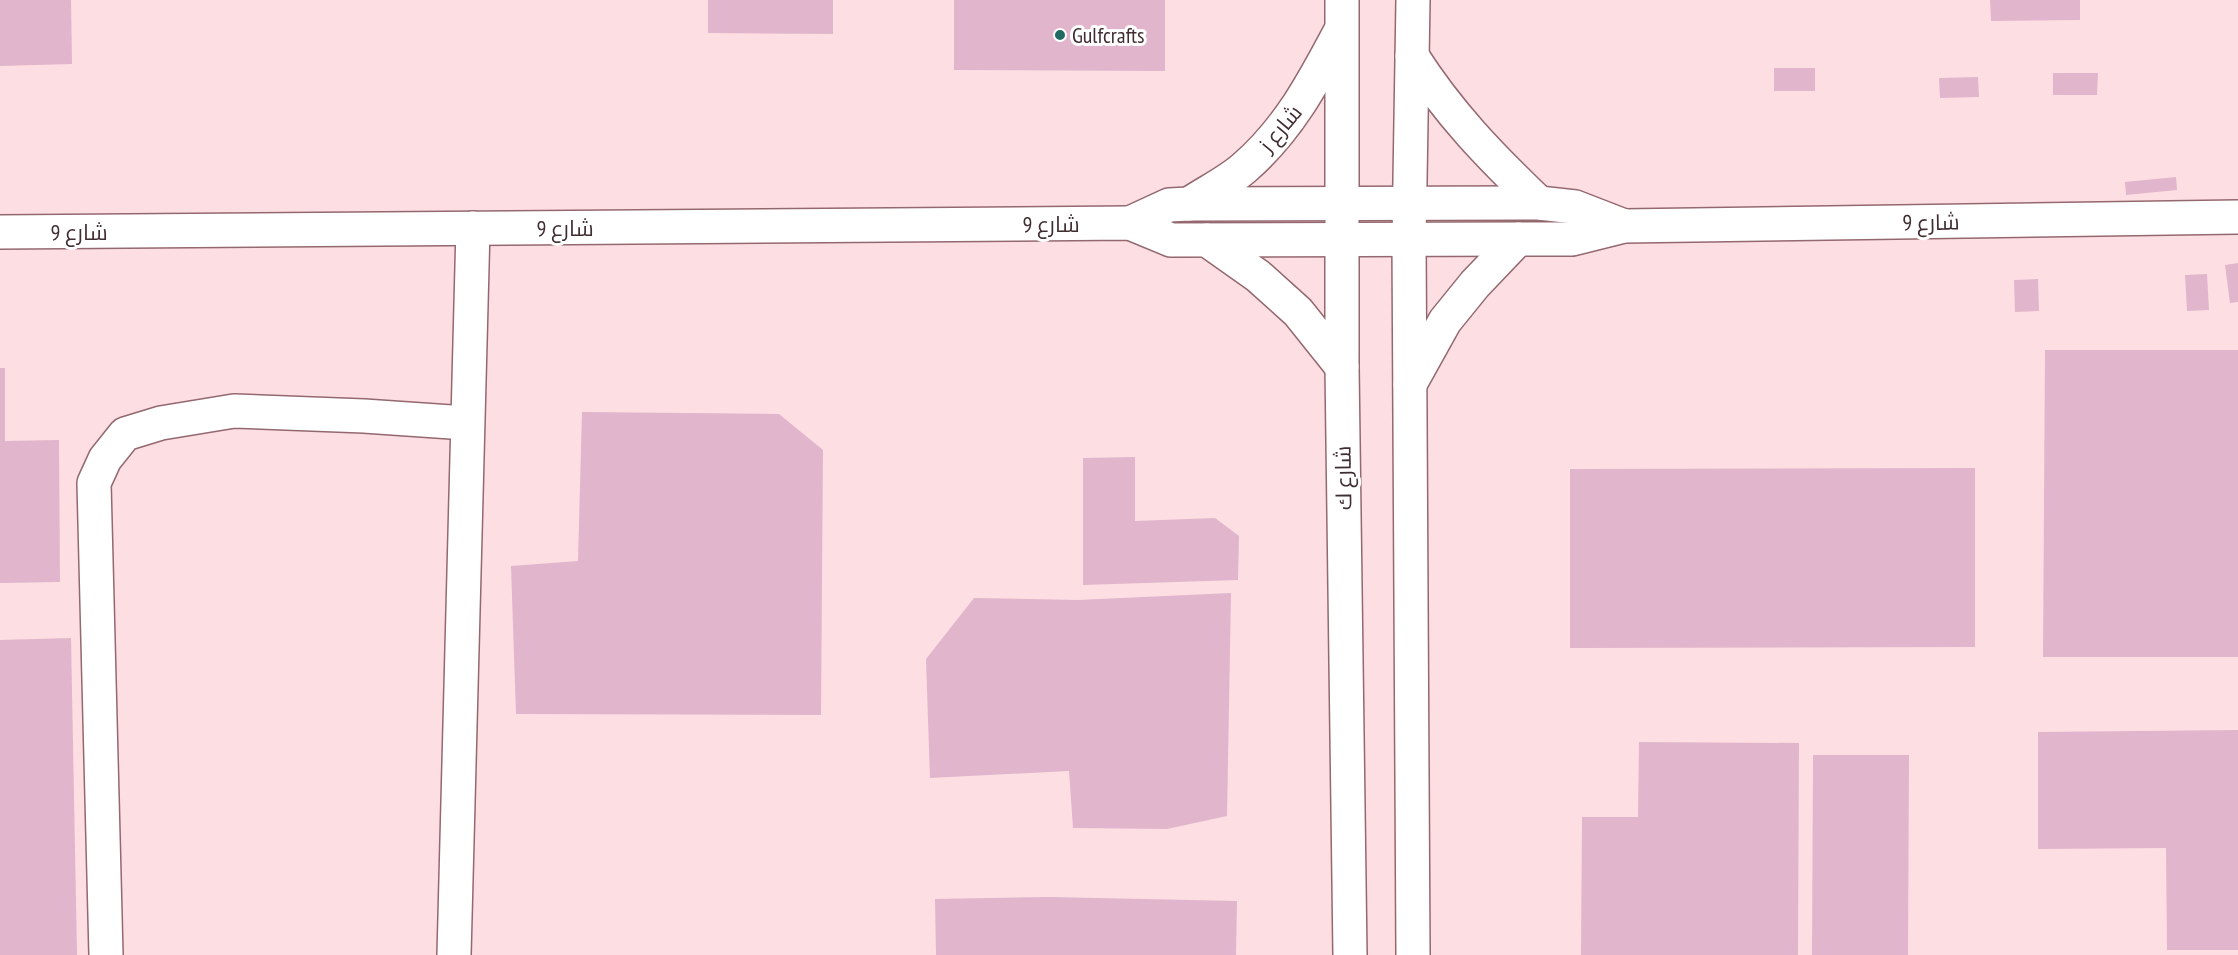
<svg xmlns="http://www.w3.org/2000/svg" width="2238" height="955" viewBox="0 0 2238 955" font-family="'PT Sans Narrow',Cairo,sans-serif">
<style>
.building{fill:#e1b5cb}
.lines{fill:none;stroke-linecap:round;stroke-linejoin:round}
.minor-casing{stroke:#94686f;stroke-width:36}
.minor{stroke:#fff;stroke-width:33}
.poi-dot{fill:#206a64;stroke:#fff;stroke-width:2}
.labels{text-anchor:middle;dominant-baseline:central;stroke-width:6;stroke-linejoin:round;paint-order:stroke}
.poi-label{font-size:22px;fill:#402d30;stroke:#fff;text-anchor:start}
.street-label{font-size:22px;fill:#402d30;stroke:#fff}
</style>
<rect width="100%" height="100%" fill="#fddee3"/>
<g class="building">
<polygon points="0,0 71,0 72,64 0,66"/>
<polygon points="708,0 833,0 833,34 708,33"/>
<polygon points="954,0 1165,0 1165,71 954,70"/>
<polygon points="1990,0 2080,0 2080,20 1991,21"/>
<rect x="1774" y="68" width="41" height="23"/>
<polygon points="2053,73 2098,73 2097,95 2053,95"/>
<polygon points="1978,77 1979,97 1940,98 1939,78"/>
<polygon points="2176,177 2177,190 2126,195 2125,182"/>
<polygon points="2238,263 2238,302 2230,303 2225,265"/>
<polygon points="2207,274 2209,310 2187,311 2185,275"/>
<polygon points="2038,279 2039,311 2015,312 2014,280"/>
<polygon points="2045,350 2238,350 2238,657 2043,657"/>
<polygon points="0,368 5,368 5,441 59,440 60,582 0,583"/>
<polygon points="582,412 779,414 823,450 821,715 516,714 511,566 578,561"/>
<polygon points="1135,457 1135,521 1215,518 1239,536 1238,580 1083,585 1083,458"/>
<polygon points="1975,468 1975,647 1570,648 1570,469"/>
<polygon points="1231,593 1227,816 1167,829 1073,828 1069,771 930,778 926,659 974,598 1078,600"/>
<polygon points="71,638 77,955 0,955 0,640"/>
<polygon points="2238,730 2238,950 2167,950 2166,848 2038,849 2038,732"/>
<polygon points="1639,742 1799,743 1798,955 1581,955 1582,817 1638,817"/>
<polygon points="1813,755 1909,755 1908,955 1812,955"/>
<polygon points="1050,897 1237,901 1236,955 936,955 935,899"/>
</g>
<g class="lines">
<defs>
<g id="minor">
<polyline points="1342,0 1342,367 1350,955"/>
<path d="M1412,56c37,58 78,100 127,147"/>
<path d="M1189,204c18,-12 39,-22 55,-36 44,-38 69,-85 96,-136"/>
<polyline points="1130,223 1169,205 1189,204 1539,203 1575,207 1624,226"/>
<polyline points="0,232 1130,223 1171,240 1572,239 1624,226 2238,217"/>
<polyline points="1207,240 1258,276 1298,312 1342,367"/>
<polyline points="1410,384 1445,321 1475,284 1518,239"/>
<polyline points="106,955 94,483 105,459 125,434 161,423 234,411 364,416 466,423"/>
<polyline points="454,955 473,228"/>
<polyline points="1413,955 1409,240 1413,0"/>
</g>
</defs>
<use href="#minor" class="minor-casing"/>
<use href="#minor" class="minor"/>
</g>
<circle class="poi-dot" cx="1060" cy="35" r="6"/>
<g class="labels">
<g class="poi-label">
<text x="1072" y="35">Gulfcrafts</text>
</g>
<g class="street-label">
<text transform="translate(1280 128) rotate(-50)">شارع ز</text>
<text transform="translate(1931 222) rotate(-1)">شارع 9</text>
<text x="1051" y="224">شارع 9</text>
<text x="565" y="228">شارع 9</text>
<text x="79" y="232">شارع 9</text>
<text transform="translate(1343 478) rotate(-91)">شارع ك</text>
</g>
</g>
</svg>
